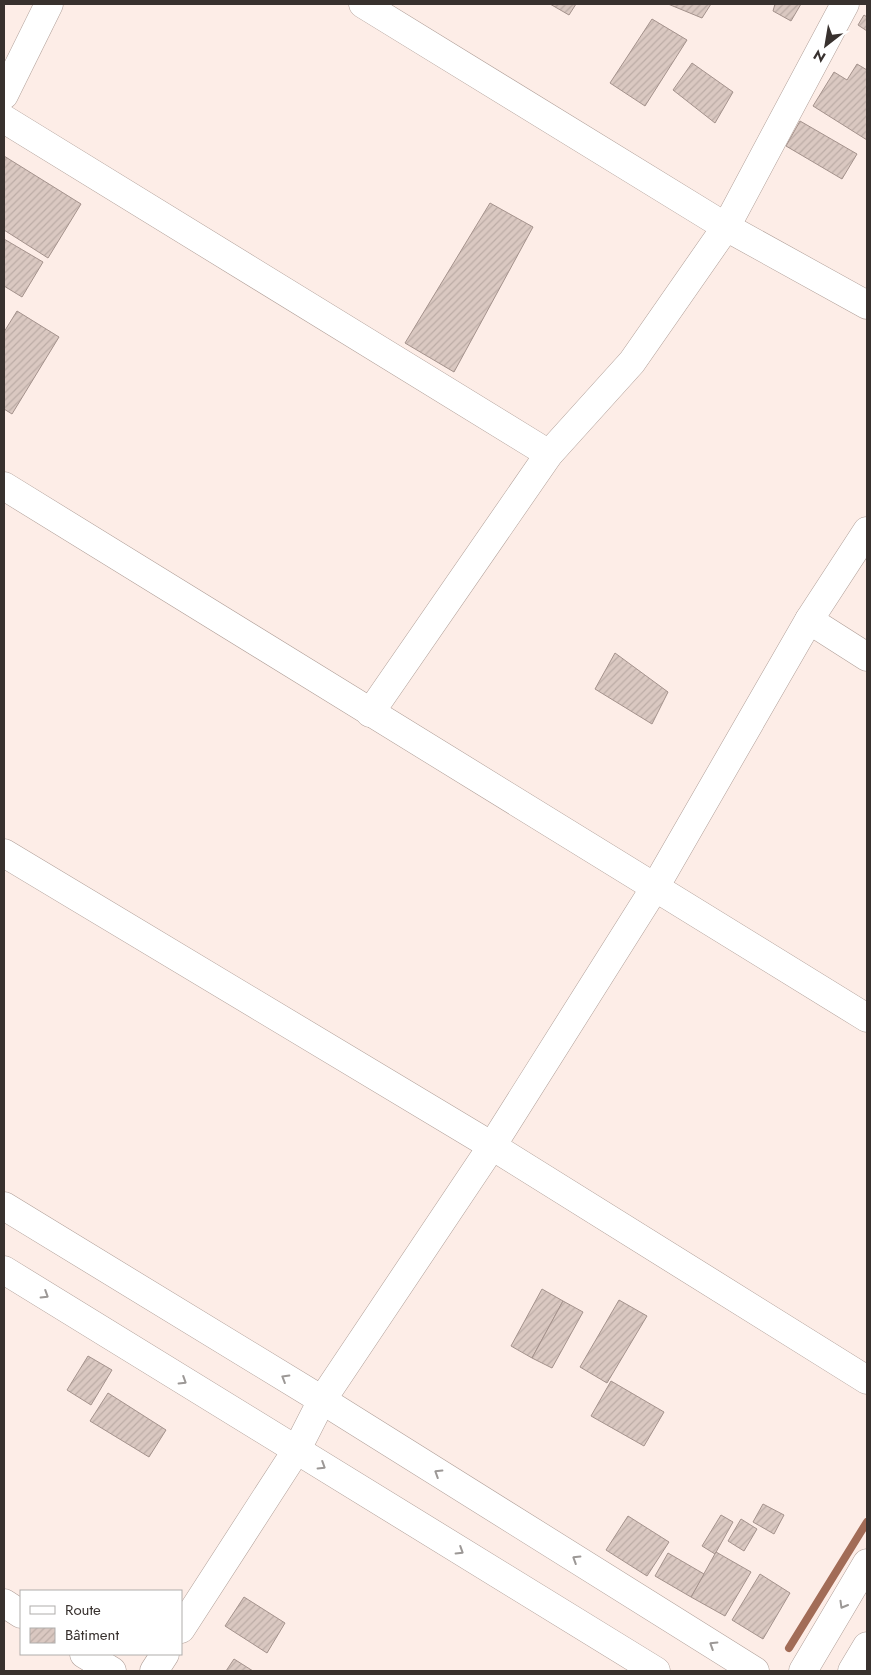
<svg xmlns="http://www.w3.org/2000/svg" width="871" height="1675" viewBox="0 0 871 1675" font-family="Jost,sans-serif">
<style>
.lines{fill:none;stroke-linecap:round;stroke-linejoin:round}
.stream{stroke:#a26c57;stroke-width:8}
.building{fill:url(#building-hatch);stroke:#a4928c}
.minor-casing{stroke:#b09f98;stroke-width:29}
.minor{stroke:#fff;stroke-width:28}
.oneway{stroke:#9c9896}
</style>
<defs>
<pattern id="building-hatch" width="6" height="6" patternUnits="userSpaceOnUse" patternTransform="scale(1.25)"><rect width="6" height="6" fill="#dac8c1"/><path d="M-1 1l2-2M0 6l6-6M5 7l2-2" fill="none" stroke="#bcaca6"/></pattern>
</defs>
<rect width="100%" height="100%" fill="#fdede7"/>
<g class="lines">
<polyline class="stream" points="789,1648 867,1522"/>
</g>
<g class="building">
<polygon points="550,4 576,4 569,15"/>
<polygon points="668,4 711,4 702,18"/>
<polygon points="775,4 801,4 791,21 773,11"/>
<polygon points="864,15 867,17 867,31 858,25"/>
<polygon points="652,19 687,40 645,106 610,83"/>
<polygon points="692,63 733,92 715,123 673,90"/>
<polygon points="857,64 867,70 867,140 813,106 834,72 847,80"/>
<polygon points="800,121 857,154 842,179 786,146"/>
<polygon points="4,156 81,204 48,258 4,230"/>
<polygon points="490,203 533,227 454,372 405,343"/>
<polygon points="4,239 43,262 22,297 4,286"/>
<polygon points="17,311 59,337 12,414 4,409 4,332"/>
<polygon points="615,653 668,692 652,724 595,689"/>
<polygon points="542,1289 563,1301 532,1358 511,1346"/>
<polygon points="619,1300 647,1316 607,1383 580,1367"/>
<polygon points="563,1301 583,1312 552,1368 532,1358"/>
<polygon points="88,1356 112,1370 91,1405 67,1390"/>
<polygon points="611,1381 664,1412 644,1446 591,1416"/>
<polygon points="108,1393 166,1430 149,1457 90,1421"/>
<polygon points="763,1504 784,1515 774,1534 753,1522"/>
<polygon points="721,1515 733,1522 715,1554 702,1546"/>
<polygon points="628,1516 669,1542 647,1576 606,1550"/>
<polygon points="741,1519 757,1529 744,1551 728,1541"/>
<polygon points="716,1552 751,1572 725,1616 691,1597"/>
<polygon points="668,1553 704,1574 691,1597 655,1576"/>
<polygon points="760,1574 790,1593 763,1639 732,1620"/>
<polygon points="244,1597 285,1623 267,1653 225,1626"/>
<polygon points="234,1659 253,1671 226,1671"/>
</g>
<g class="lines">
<defs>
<g id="minor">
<polyline points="363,4 726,227 867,305"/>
<polyline points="4,95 49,4"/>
<polyline points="4,119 549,454"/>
<polyline points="4,486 867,1018"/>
<polyline points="809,620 867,657"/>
<polyline points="370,713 549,454 632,362 726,227 845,4"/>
<polyline points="4,853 492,1146 867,1380"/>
<polyline points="4,1206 322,1400 755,1671"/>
<polyline points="4,1270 656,1671"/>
<polyline points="4,1603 21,1614"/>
<polyline points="181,1629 296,1451 322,1400 492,1146 654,889 809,620 867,531"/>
<polyline points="84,1654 112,1671"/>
<polyline points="154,1671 165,1654"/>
<polyline points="803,1671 867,1563"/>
<polyline points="852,1671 867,1646"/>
</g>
</defs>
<use href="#minor" class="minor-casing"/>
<use href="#minor" class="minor"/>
</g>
<defs><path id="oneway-chevron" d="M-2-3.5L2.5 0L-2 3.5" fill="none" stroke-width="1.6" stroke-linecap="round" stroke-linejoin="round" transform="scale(1.25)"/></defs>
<g class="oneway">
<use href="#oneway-chevron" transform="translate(45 1295) rotate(32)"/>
<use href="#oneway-chevron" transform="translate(285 1378) rotate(-149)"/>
<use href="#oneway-chevron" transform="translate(183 1381) rotate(32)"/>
<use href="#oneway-chevron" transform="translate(322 1466) rotate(32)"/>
<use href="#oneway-chevron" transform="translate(438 1473) rotate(-148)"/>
<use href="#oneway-chevron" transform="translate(460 1551) rotate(32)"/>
<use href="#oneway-chevron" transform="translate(576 1559) rotate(-148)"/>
<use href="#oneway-chevron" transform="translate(843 1605) rotate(120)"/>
<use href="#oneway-chevron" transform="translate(713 1645) rotate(-148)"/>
</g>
<rect width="871" height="1675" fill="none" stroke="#38312e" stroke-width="10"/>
<rect x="20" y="1590" width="162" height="65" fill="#ffffff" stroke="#afadab"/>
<rect x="30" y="1606" width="25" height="8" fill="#ffffff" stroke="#afadab"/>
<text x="65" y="1615" font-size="15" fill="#38312e">Route</text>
<rect x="30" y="1628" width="25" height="15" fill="url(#building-hatch)" stroke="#afadab"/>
<text x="65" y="1640" font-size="15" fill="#38312e">Bâtiment</text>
<g transform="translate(826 45) rotate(211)" stroke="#ffffff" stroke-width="4" paint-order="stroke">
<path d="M0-4L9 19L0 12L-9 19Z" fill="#38312e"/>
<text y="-8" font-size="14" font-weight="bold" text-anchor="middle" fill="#38312e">N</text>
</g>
</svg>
